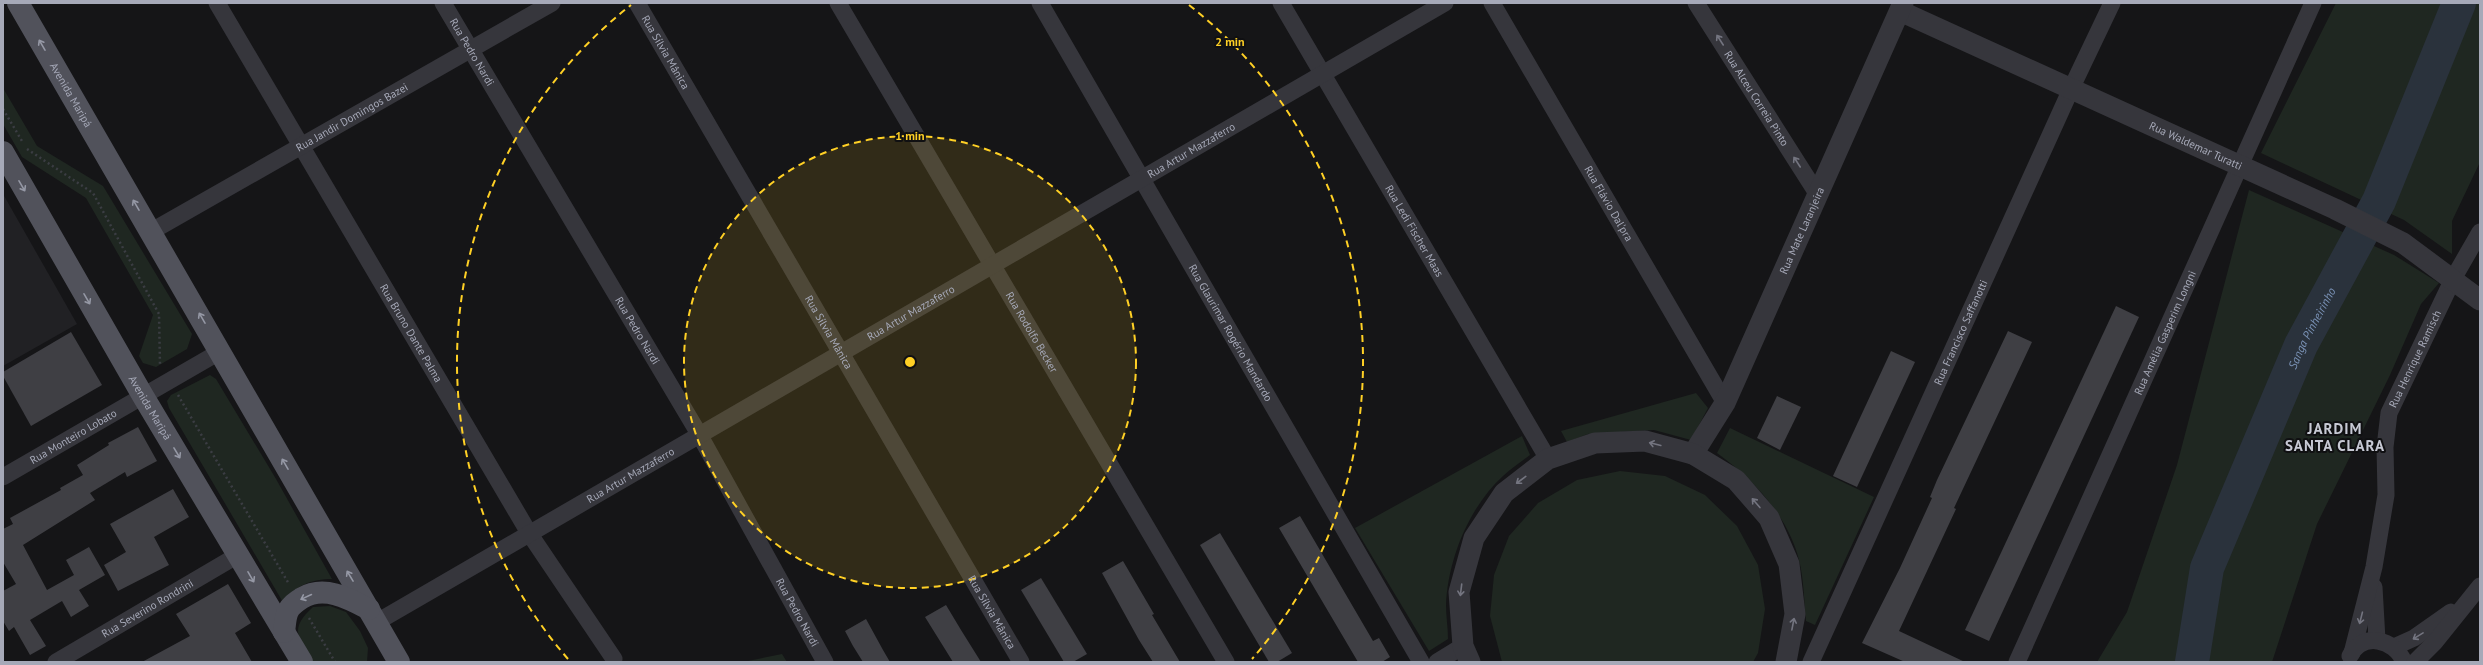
<svg xmlns="http://www.w3.org/2000/svg" width="2483" height="665" viewBox="0 0 2483 665" font-family="'PT Sans',sans-serif">
<style>
.built{fill:#212124}
.green{fill:#1f2721}
.lines{fill:none;stroke-linecap:round;stroke-linejoin:round}
.river{stroke:#2a323c;stroke-width:34}
.building{fill:#3f3f44}
.path{stroke:#3b3d43;stroke-width:2.5;stroke-dasharray:2 3;stroke-linecap:butt}
.minor{stroke:#36363c;stroke-width:17}
.tertiary{stroke:#36363c;stroke-width:21}
.primary{stroke:#51525b;stroke-width:22}
.oneway{stroke:#747580}
.oneway2{stroke:#9598a5}
.ring{fill:none;stroke:#ffd025;stroke-width:2;stroke-dasharray:7 5}
.labels{text-anchor:middle;dominant-baseline:central;stroke-width:4;stroke-linejoin:round;paint-order:stroke}
.street-label{font-size:11px;fill:#a6a9b8;stroke:#101012}
.water-label{font-size:12px;font-style:italic;fill:#7a92b6;stroke:#101012}
.district-label{font-size:15px;font-weight:bold;letter-spacing:1px;fill:#c7c9d4;stroke:#101012}
.centre{fill:#ffd025;stroke:#101012;stroke-width:2}
.ring-label{font-size:12px;text-anchor:middle;font-weight:bold;fill:#ffd025;stroke:#101012;stroke-width:4;stroke-linejoin:round;paint-order:stroke}
</style>
<rect width="100%" height="100%" fill="#151517"/>
<polygon class="built" points="3,194 77,324 3,366"/>
<g class="green">
<polygon points="2336,3 2480,3 2480,162 2452,221 2452,254 2404,220 2261,153"/>
<polygon points="3,88 37,146 103,186 192,334 187,349 156,367 143,363 139,356 153,315 86,198 22,157 3,124"/>
<polygon points="2249,190 2394,255 2439,283 2421,304 2390,375 2317,524 2272,662 2097,662 2127,612 2177,465"/>
<path d="M210,375l6,4 60,100 56,100c-19,0 -39,6 -48,25l-115,-196 -2,-7 4,-6z"/>
<polygon points="1696,393 1708,408 1691,440 1654,430 1588,434 1567,442 1561,431"/>
<path d="M1730,428l144,69 -59,128 -9,-4c-2,-19 -2,-42 -7,-61 -11,-44 -46,-81 -82,-107z"/>
<path d="M1522,436l8,19c-9,7 -18,13 -27,21 -34,31 -55,83 -57,129 0,11 2,23 2,34l-19,12 -74,-123z"/>
<polygon points="1620,471 1665,476 1705,495 1737,526 1758,565 1765,609 1758,653 1753,662 1502,662 1490,616 1494,575 1509,536 1538,503 1577,480"/>
<path d="M330,606l16,6 14,19 8,17 -1,14h-56c-13,-26 -22,-33 2,-55z"/>
<polygon points="782,654 787,662 743,662"/>
</g>
<g class="lines">
<path class="river" id="s1" d="M2192,662l15,-94 94,-223 78,-144 80,-198"/>
</g>
<g class="building">
<polygon points="2116,306 2139,317 1989,641 1965,630"/>
<polygon points="2008,331 2032,342 1954,508 1956,509 1899,631 1965,662 1905,662 1862,643 1900,568 1932,498 1930,497 1937,480"/>
<polygon points="71,332 102,385 31,426 3,376 3,372"/>
<polygon points="1891,351 1915,362 1857,487 1833,476"/>
<polygon points="1777,396 1801,407 1780,450 1757,438"/>
<polygon points="138,427 157,461 127,477 125,472 90,493 95,500 23,545 47,590 74,575 66,560 89,547 105,575 79,590 89,606 71,617 62,601 30,620 46,646 30,655 14,627 9,631 3,621 3,591 16,584 3,562 3,529 13,524 10,518 61,490 60,488 83,475 77,465 109,445 108,443"/>
<polygon points="173,489 189,517 154,537 169,565 118,591 104,565 126,552 110,524"/>
<polygon points="1300,516 1373,641 1379,638 1390,657 1382,662 1358,662 1279,528"/>
<polygon points="1220,533 1292,653 1277,662 1269,662 1200,545"/>
<polygon points="1123,561 1154,614 1152,615 1180,662 1153,662 1139,640 1102,573"/>
<polygon points="1041,578 1087,654 1073,662 1064,662 1021,590"/>
<polygon points="228,584 251,623 235,633 252,662 142,662 190,636 176,614"/>
<polygon points="946,605 961,630 981,662 953,662 925,617"/>
<polygon points="866,619 883,650 890,662 863,662 853,646 845,631"/>
</g>
<g class="lines">
<g class="path">
<polyline points="3,109 22,141"/>
<polyline points="27,149 93,193 159,314 160,365"/>
<polyline points="178,395 289,584"/>
<polyline points="309,618 335,662"/>
</g>
<g class="minor">
<path id="s2" d="M217,3l312,530 85,126"/>
<path id="s3" d="M443,3l256,431 126,228"/>
<path id="s4" d="M637,3l384,659"/>
<path id="s5" d="M838,3l388,659"/>
<path id="s6" d="M1040,3l381,659"/>
<path id="s7" d="M1281,3l267,456"/>
<path id="s8" d="M1492,3l233,400"/>
<path id="s9" d="M1696,3l122,192"/>
<path id="s10" d="M152,231l400,-228"/>
<path id="s11" d="M3,477l218,-126"/>
<polyline points="2374,587 2377,640"/>
<path id="s12" d="M377,622l1068,-619"/>
<polyline points="2394,647 2414,638 2451,612"/>
<path id="s13" d="M2352,653l22,-86 12,-72 -1,-48 4,-34 64,-134 27,-47"/>
<path d="M2350,656c12,-25 45,-17 54,6"/>
<path id="s14" d="M56,662l182,-107"/>
<polyline points="1437,662 1463,646"/>
<path id="s15" d="M1811,662l260,-573 41,-86"/>
<path id="s16" d="M2017,662l296,-659"/>
<polyline points="2415,662 2435,642 2480,586"/>
</g>
<g class="tertiary">
<path id="s17" d="M1900,11l435,198 68,34 77,57"/>
<path id="s18" d="M1693,454l32,-51 178,-400"/>
<polyline points="1470,662 1463,646 1459,592 1474,538 1504,493 1548,459 1595,443 1645,441 1693,454 1736,480 1769,518 1789,564 1795,614 1786,662"/>
</g>
<g class="primary">
<path id="s19" d="M18,3l381,659"/>
<path id="s20" d="M3,152l140,244 159,266"/>
<path d="M284,632c1,-6 1,-15 4,-21 3,-6 8,-9 14,-13 22,-13 46,0 67,11"/>
</g>
</g>
<defs><path id="oneway-shaft" d="M-6 0H5M1.5-3L5.5 0L1.5 3" fill="none" stroke-width="1.6" stroke-linecap="round" stroke-linejoin="round"/></defs>
<g class="oneway">
<use href="#oneway-shaft" transform="translate(1720 40) rotate(-123)"/>
<use href="#oneway-shaft" transform="translate(1797 162) rotate(-123)"/>
<use href="#oneway-shaft" transform="translate(1655 444) rotate(-166)"/>
<use href="#oneway-shaft" transform="translate(1521 480) rotate(143)"/>
<use href="#oneway-shaft" transform="translate(1756 503) rotate(-131)"/>
<use href="#oneway-shaft" transform="translate(1461 590) rotate(97)"/>
<use href="#oneway-shaft" transform="translate(2361 618) rotate(104)"/>
<use href="#oneway-shaft" transform="translate(1793 624) rotate(-79)"/>
<use href="#oneway-shaft" transform="translate(2418 636) rotate(148)"/>
</g>
<g class="oneway2">
<use href="#oneway-shaft" transform="translate(42 45) rotate(-120)"/>
<use href="#oneway-shaft" transform="translate(22 186) rotate(60)"/>
<use href="#oneway-shaft" transform="translate(136 205) rotate(-120)"/>
<use href="#oneway-shaft" transform="translate(87 299) rotate(60)"/>
<use href="#oneway-shaft" transform="translate(202 318) rotate(-120)"/>
<use href="#oneway-shaft" transform="translate(177 453) rotate(59)"/>
<use href="#oneway-shaft" transform="translate(285 464) rotate(-120)"/>
<use href="#oneway-shaft" transform="translate(350 576) rotate(-121)"/>
<use href="#oneway-shaft" transform="translate(251 577) rotate(60)"/>
<use href="#oneway-shaft" transform="translate(306 597) rotate(155)"/>
</g>
<circle cx="910" cy="362" r="226" fill="#ffd025" fill-opacity=".12"/>
<g class="ring">
<circle cx="910" cy="362" r="226"/>
<path d="M568 659A453 453 0 0 1 631 5M1189 5A453 453 0 0 1 1252 659"/>
</g>
<g class="labels">
<g class="street-label">
<text stroke="none"><textPath href="#s3" startOffset="57">Rua Pedro Nardi</textPath></text>
<text stroke="none"><textPath href="#s4" startOffset="57">Rua Sílvia Mânica</textPath></text>
<text stroke="none"><textPath href="#s19" startOffset="106">Avenida Maripá</textPath></text>
<text stroke="none"><textPath href="#s9" startOffset="113">Rua Alceu Correia Pinto</textPath></text>
<text stroke="none"><textPath href="#s10" startOffset="230">Rua Jandir Domingos Bazei</textPath></text>
<text stroke="none"><textPath href="#s17" startOffset="325">Rua Waldemar Turatti</textPath></text>
<text stroke="none"><textPath href="#s12" startOffset="941">Rua Artur Mazzaferro</textPath></text>
<text stroke="none"><textPath href="#s8" startOffset="232">Rua Flávio Dal'pra</textPath></text>
<text stroke="none"><textPath href="#s18" startOffset="249">Rua Mate Laranjeira</textPath></text>
<text stroke="none"><textPath href="#s7" startOffset="264">Rua Ledi Fischer Maas</textPath></text>
<text stroke="none"><textPath href="#s12" startOffset="617">Rua Artur Mazzaferro</textPath></text>
<text stroke="none"><textPath href="#s3" startOffset="381">Rua Pedro Nardi</textPath></text>
<text stroke="none"><textPath href="#s4" startOffset="381">Rua Sílvia Mânica</textPath></text>
<text stroke="none"><textPath href="#s15" startOffset="362">Rua Francisco Saffanotti</textPath></text>
<text stroke="none"><textPath href="#s16" startOffset="361">Rua Amélia Gasperim Longni</textPath></text>
<text stroke="none"><textPath href="#s5" startOffset="382">Rua Rodolfo Becker</textPath></text>
<text stroke="none"><textPath href="#s6" startOffset="381">Rua Glaurimar Rogério Mandardo</textPath></text>
<text stroke="none"><textPath href="#s2" startOffset="383">Rua Bruno Dante Palma</textPath></text>
<text stroke="none"><textPath href="#s13" startOffset="304">Rua Henrique Ramisch</textPath></text>
<text stroke="none"><textPath href="#s20" startOffset="295">Avenida Maripá</textPath></text>
<text stroke="none"><textPath href="#s11" startOffset="81">Rua Monteiro Lobato</textPath></text>
<text stroke="none"><textPath href="#s12" startOffset="293">Rua Artur Mazzaferro</textPath></text>
<text stroke="none"><textPath href="#s14" startOffset="106">Rua Severino Rondrini</textPath></text>
<text stroke="none"><textPath href="#s3" startOffset="705">Rua Pedro Nardi</textPath></text>
<text stroke="none"><textPath href="#s4" startOffset="705">Rua Sílvia Mânica</textPath></text>
</g>
<g class="water-label">
<text stroke="none"><textPath href="#s1" startOffset="357">Sanga Pinheirinho</textPath></text>
</g>
<g class="district-label">
<text x="2335" y="428">JARDIM<tspan x="2335" dy="17">SANTA CLARA</tspan></text>
</g>
</g>
<circle cx="910" cy="362" r="6" class="centre"/>
<g class="ring-label">
<text x="1230" y="46">2 min</text>
<text x="910" y="140">1 min</text>
</g>
<rect width="2483" height="665" fill="none" stroke="#a6a9b8" stroke-width="8"/>
</svg>
